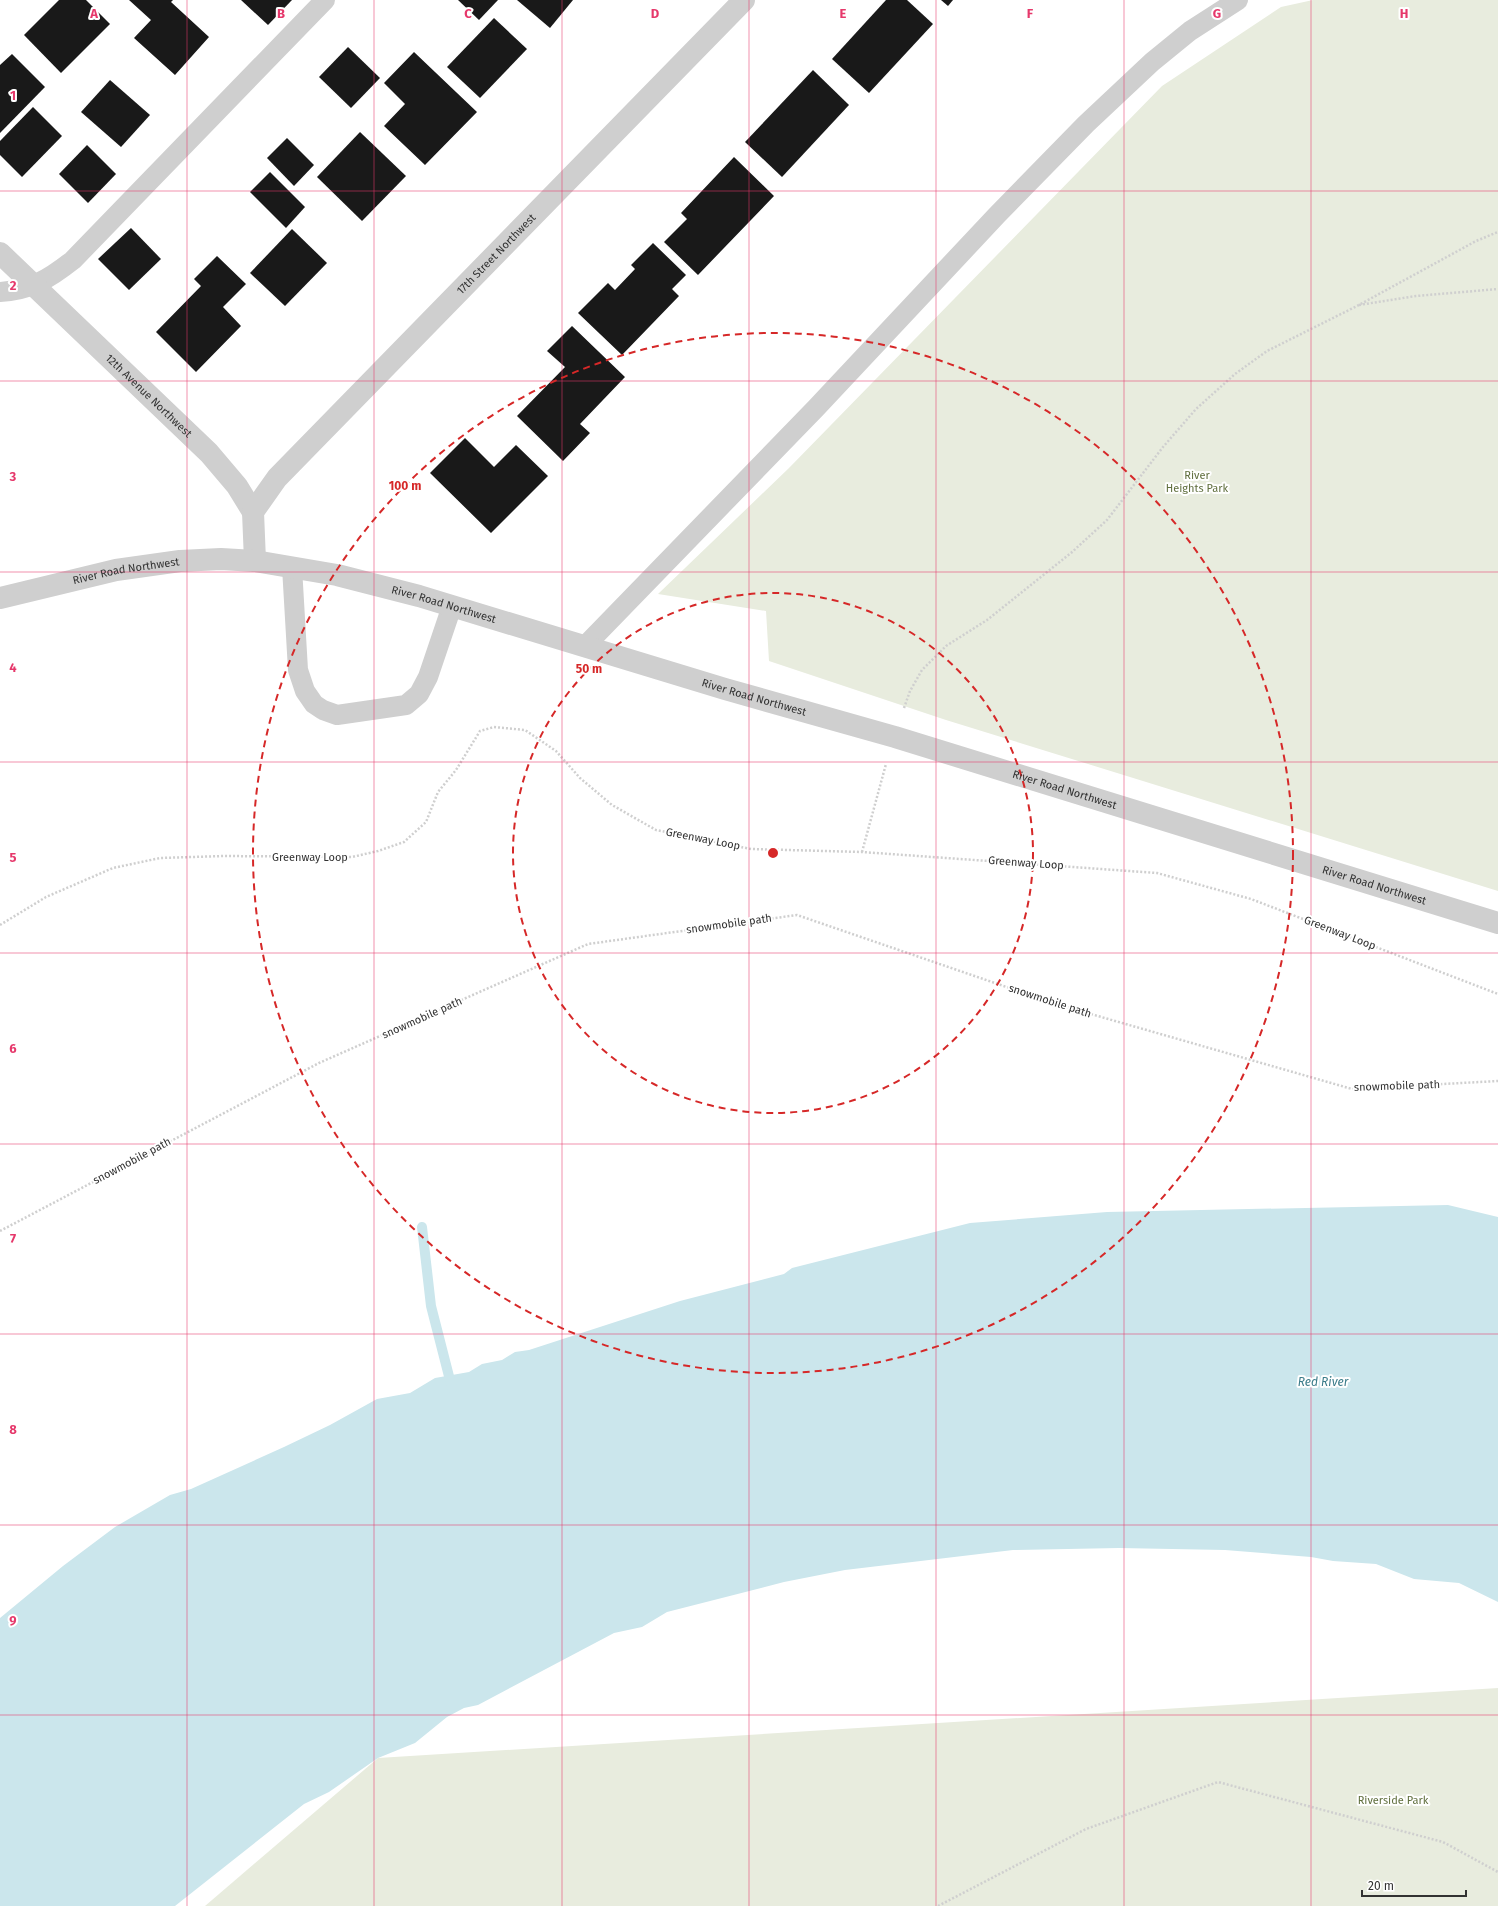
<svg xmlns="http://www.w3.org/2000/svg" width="1498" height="1906" viewBox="0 0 1498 1906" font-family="'Fira Sans',sans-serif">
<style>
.green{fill:#e8ecde}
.water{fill:#cbe6ec}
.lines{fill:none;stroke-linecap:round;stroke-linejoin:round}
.stream{stroke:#cbe6ec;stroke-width:10}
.building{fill:#191919}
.path{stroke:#cfcfcf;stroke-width:2.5;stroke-dasharray:2 2;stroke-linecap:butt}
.service{stroke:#cfcfcf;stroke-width:20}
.minor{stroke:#cfcfcf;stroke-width:22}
.tertiary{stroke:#cfcfcf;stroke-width:22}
.grid{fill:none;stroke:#e6386b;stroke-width:1;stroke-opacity:0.55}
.ring{fill:none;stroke:#d62828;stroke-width:2;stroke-dasharray:7 5}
.labels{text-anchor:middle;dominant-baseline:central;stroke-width:4;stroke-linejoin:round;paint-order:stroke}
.street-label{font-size:11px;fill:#323232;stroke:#fff}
.park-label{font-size:11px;fill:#606f3e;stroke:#fff}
.water-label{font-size:12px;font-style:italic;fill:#3a7b89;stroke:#fff}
.grid-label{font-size:13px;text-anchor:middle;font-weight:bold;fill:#e6386b;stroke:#fff;stroke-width:4;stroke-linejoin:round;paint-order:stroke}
.centre{fill:#d62828;stroke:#fff;stroke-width:2}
.ring-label{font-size:12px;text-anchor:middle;font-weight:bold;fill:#d62828;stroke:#fff;stroke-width:4;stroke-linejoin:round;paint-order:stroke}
</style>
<rect width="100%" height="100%" fill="#fff"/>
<g class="green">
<polygon points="1313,0 1498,0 1498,891 946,720 769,661 766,611 658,594 789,468 1162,86 1281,7"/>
<polygon points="1498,1688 1498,1906 205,1906 378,1758"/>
</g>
<polygon class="water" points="1448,1205 1498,1217 1498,1602 1459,1583 1414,1579 1376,1564 1333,1561 1311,1557 1225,1550 1119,1548 1013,1550 845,1570 784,1582 667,1612 642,1627 614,1633 478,1705 464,1708 447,1717 415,1743 378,1758 329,1792 304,1804 175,1906 0,1906 0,1618 63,1566 115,1527 170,1495 191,1489 284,1447 330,1425 377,1399 410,1393 435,1378 469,1372 482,1364 502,1360 515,1352 529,1350 680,1301 784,1274 792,1268 970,1223 1107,1212"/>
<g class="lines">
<polyline class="stream" points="422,1227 431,1306 452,1388"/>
</g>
<g class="building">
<polygon points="59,0 86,0 110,24 61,73 24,35"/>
<polygon points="129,0 173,0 171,2 209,37 175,75 134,38 151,20"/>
<polygon points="241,0 292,0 268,25"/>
<polygon points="458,0 498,0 479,20"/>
<polygon points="517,0 573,0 550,28"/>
<polygon points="886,0 907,0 933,24 869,93 832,59"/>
<polygon points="941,0 953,0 948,6"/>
<polygon points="494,18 527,49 480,98 447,67"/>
<polygon points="348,47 380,78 351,108 319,77"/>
<polygon points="414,52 477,112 425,165 384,126 405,104 384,83"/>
<polygon points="12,54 45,87 0,133 0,65"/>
<polygon points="813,70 849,105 782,177 745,142"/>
<polygon points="110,80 150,115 121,147 81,112"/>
<polygon points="33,107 62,136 22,177 0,155 0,141"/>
<polygon points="360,132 406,176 362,221 317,177"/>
<polygon points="287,138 314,165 294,186 267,158"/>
<polygon points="87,145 116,174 88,203 59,174"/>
<polygon points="734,157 774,196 698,275 664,242 687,219 681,213"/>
<polygon points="270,172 305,207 286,228 250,192"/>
<polygon points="131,228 161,259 129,290 98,259"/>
<polygon points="292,229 327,263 285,306 250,273"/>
<polygon points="653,243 686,275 672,289 679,296 622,355 578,313 608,283 615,290 635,269 631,265"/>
<polygon points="217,256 246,284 223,307 241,326 196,372 156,332 201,286 194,279"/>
<polygon points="572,326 625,377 580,424 590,433 563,461 517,416 565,367 547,351"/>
<polygon points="465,438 494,467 516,445 548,476 491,533 430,473"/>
</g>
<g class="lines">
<g class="path">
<polyline points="1359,305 1416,296 1498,289"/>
<polyline points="904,708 910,691 922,670 946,646 987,620 1071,553 1107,520 1163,447 1196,409 1235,374 1267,351 1357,306 1476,241 1498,232"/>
<polyline points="862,852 886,764"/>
<polyline points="0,925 46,897 113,868 160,858 224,856 352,857 378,851 404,842 426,822 438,792 456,770 480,731 494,727 525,730 556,751 580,778 612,805 656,830 751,849 862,852 1157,873 1251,899 1498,994"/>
<polyline points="0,1231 319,1063 588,944 797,915 1056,1004 1352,1089 1498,1081"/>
<polyline points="938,1906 1086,1829 1218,1782 1443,1842 1498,1872"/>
</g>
<g class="service">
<path d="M0,292c31,-2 49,-13 73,-32l252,-260"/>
<polyline points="292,567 298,670 305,691 314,704 323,710 337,715 406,705 419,694 428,677 452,606"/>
<polyline points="585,646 816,408 997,215 1086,124 1152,62 1190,31 1238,0"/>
</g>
<path class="minor" id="s1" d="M0,253l209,200 28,33 16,26"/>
<g class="tertiary">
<path id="s2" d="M255,561l-2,-49 24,-34 467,-478"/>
<path id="s3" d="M0,598l116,-28 64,-9 41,-2 34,2 82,14 82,21 306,93 170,48 603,186"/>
</g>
</g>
<path class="grid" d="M187,0v1906M374,0v1906M562,0v1906M749,0v1906M936,0v1906M1124,0v1906M1311,0v1906M0,191h1498M0,381h1498M0,572h1498M0,762h1498M0,953h1498M0,1144h1498M0,1334h1498M0,1525h1498M0,1715h1498"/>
<g class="ring">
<circle cx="773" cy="853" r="260"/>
<circle cx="773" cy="853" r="520"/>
</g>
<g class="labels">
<g class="street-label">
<text stroke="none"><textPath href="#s2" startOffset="404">17th Street Northwest</textPath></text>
<text stroke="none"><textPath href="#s1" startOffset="206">12th Avenue Northwest</textPath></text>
<text stroke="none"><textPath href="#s3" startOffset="129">River Road Northwest</textPath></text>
<text stroke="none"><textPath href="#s3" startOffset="453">River Road Northwest</textPath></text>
<text stroke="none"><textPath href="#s3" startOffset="777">River Road Northwest</textPath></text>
<text stroke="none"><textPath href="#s3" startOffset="1101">River Road Northwest</textPath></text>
<text transform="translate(703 839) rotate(11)">Greenway Loop</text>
<text x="310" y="857">Greenway Loop</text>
<text transform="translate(1026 863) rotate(4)">Greenway Loop</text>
<text stroke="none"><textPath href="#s3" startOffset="1425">River Road Northwest</textPath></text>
<text transform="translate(729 924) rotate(-8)">snowmobile path</text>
<text transform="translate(1340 933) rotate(21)">Greenway Loop</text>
<text transform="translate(1050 1001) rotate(18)">snowmobile path</text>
<text transform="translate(422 1018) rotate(-24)">snowmobile path</text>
<text transform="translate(1397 1086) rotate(-2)">snowmobile path</text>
<text transform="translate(132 1161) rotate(-28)">snowmobile path</text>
</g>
<g class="park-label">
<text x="1197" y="475">River<tspan x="1197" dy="13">Heights Park</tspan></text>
<text x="1393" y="1800">Riverside Park</text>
</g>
<g class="water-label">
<text x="1323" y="1382">Red River</text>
</g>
</g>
<g class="grid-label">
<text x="94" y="18">A</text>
<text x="281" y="18">B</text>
<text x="468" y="18">C</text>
<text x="655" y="18">D</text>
<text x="843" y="18">E</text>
<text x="1030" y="18">F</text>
<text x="1217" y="18">G</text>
<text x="1404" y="18">H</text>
<text x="13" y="100">1</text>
<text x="13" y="290">2</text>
<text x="13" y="481">3</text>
<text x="13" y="672">4</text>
<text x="13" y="862">5</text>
<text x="13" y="1053">6</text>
<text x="13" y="1243">7</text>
<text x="13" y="1434">8</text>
<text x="13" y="1625">9</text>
</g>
<circle cx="773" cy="853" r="6" class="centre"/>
<g class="ring-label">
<text x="405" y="490">100 m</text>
<text x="589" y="673">50 m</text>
</g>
<path d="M1362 1890v6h104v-6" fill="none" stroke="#323232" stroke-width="2"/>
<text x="1368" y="1890" font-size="12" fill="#323232" stroke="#ffffff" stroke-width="3" paint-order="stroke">20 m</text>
</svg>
